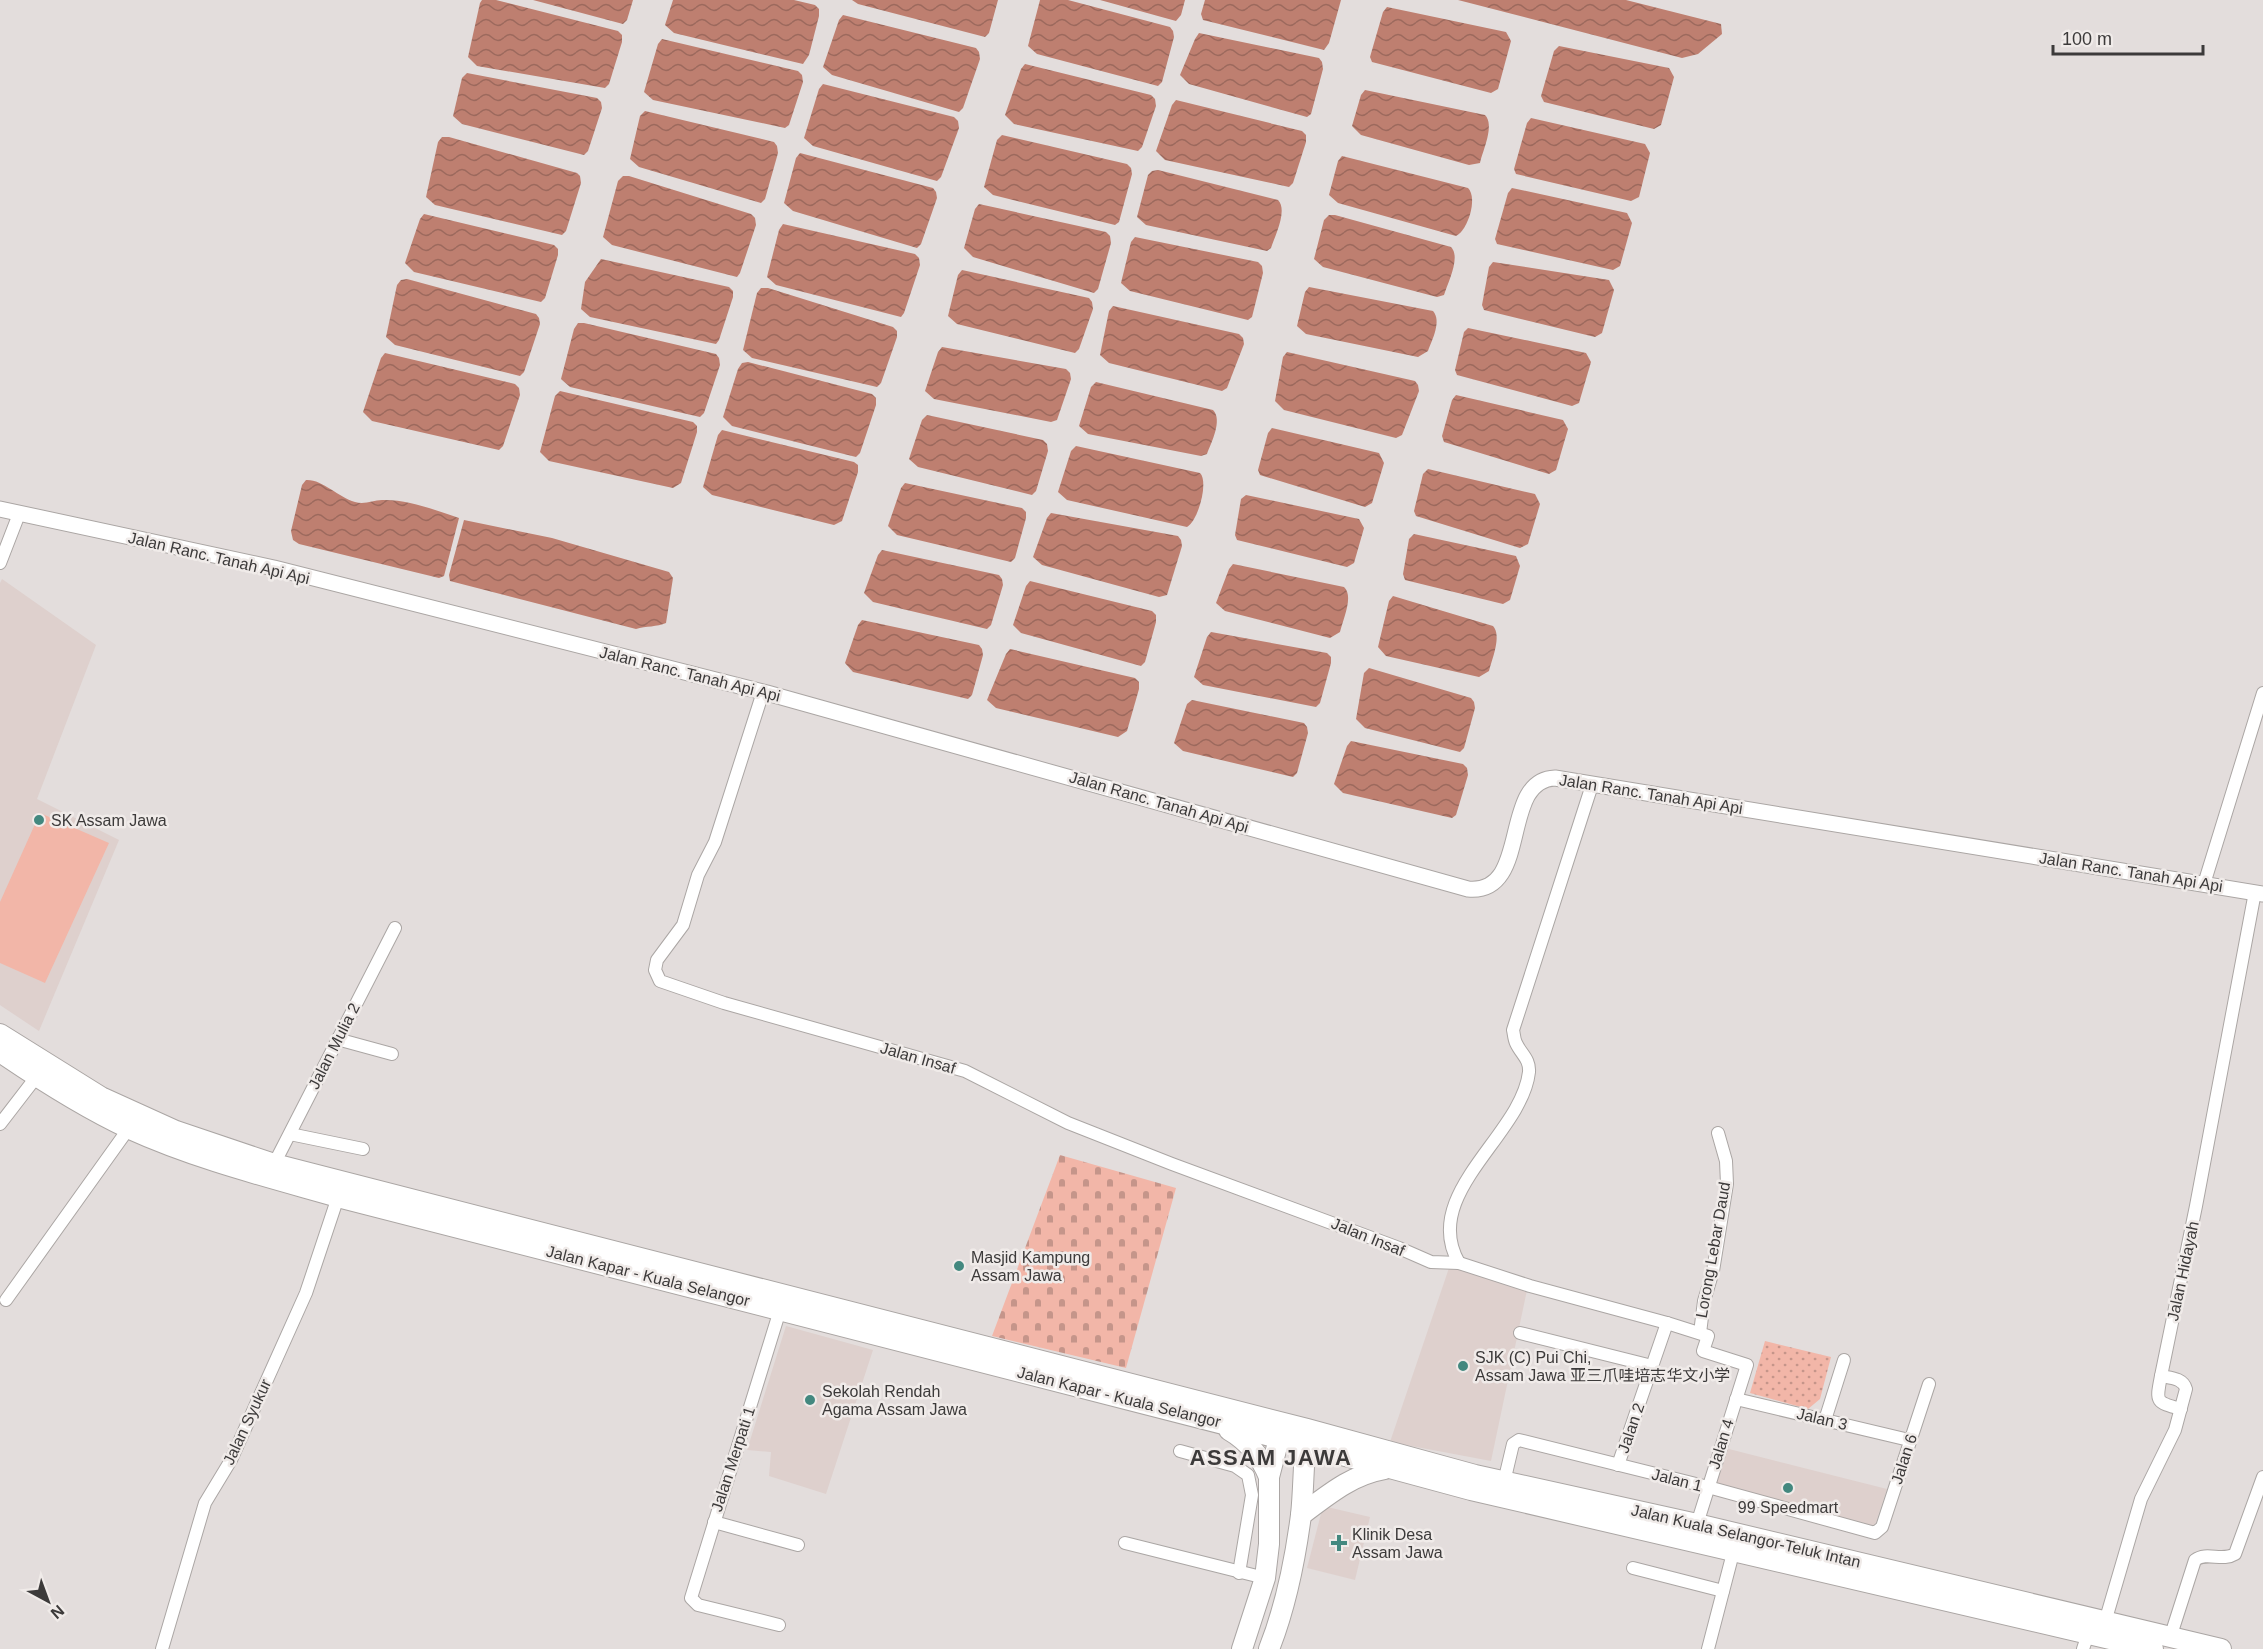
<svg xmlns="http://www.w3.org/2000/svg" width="2263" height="1649" viewBox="0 0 2263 1649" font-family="Helvetica,'Noto Sans SC',sans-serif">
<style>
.built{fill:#ded0cd}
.green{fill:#f2b6a8}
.cemetery{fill:url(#cemetery-stones)}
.park{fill:url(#park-dots)}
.water{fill:url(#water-waves)}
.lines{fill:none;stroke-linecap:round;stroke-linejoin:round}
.minor-casing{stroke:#aba6a4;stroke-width:14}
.tertiary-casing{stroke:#aba6a4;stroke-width:17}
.trunk-casing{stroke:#aba6a4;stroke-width:22}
.minor{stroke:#fff;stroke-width:12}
.tertiary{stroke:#fff;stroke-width:15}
.trunk{stroke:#fff;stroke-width:20}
.poi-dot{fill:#43887f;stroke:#f0ebe9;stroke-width:2}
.labels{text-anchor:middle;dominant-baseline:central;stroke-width:5;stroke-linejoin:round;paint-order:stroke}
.street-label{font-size:16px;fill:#3c3a3a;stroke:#f0ebe9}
.poi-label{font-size:16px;fill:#3c3a3a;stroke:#f0ebe9;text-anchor:start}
.district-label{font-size:22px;font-weight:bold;letter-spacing:1.5px;fill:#3c3a3a;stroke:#f0ebe9}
</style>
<defs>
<pattern id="cemetery-stones" width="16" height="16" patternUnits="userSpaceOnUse" patternTransform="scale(1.5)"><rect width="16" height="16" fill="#f2b6a8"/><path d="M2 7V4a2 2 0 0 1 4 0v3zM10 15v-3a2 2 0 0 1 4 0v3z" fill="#c5958a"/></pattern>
<pattern id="park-dots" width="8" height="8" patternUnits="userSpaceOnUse" patternTransform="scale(1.5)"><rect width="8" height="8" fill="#f2b6a8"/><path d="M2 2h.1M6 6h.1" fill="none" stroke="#c5958a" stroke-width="1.8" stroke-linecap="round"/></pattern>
<pattern id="water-waves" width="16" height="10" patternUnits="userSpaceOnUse" patternTransform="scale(1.5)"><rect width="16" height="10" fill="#be7f70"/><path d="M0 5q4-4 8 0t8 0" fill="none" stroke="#9c695d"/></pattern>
</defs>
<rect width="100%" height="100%" fill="#e3dddc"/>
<g class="built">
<polygon points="2,579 96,645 37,799 119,840 39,1031 0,1005 0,583"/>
<polygon points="1450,1265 1527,1290 1491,1461 1390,1442"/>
<polygon points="786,1326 873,1350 826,1494 769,1476 771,1452 747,1450"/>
<polygon points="1725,1448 1887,1489 1874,1528 1714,1486"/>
<polygon points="1323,1506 1370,1517 1355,1580 1307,1568"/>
</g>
<polygon class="green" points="40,813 109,843 45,983 0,963 0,902"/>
<polygon class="cemetery" points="1060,1155 1176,1188 1126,1368 992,1336"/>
<polygon class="park" points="1765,1341 1831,1357 1820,1399 1808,1409 1750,1393"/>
<g class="water">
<polygon points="482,0 496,0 618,31 622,35 622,42 609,84 605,88 477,66 468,57 480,3"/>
<polygon points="533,0 633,0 627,20 623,24"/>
<polygon points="673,0 794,0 815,5 819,9 819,16 809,55 803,64 674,33 665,25"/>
<polygon points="852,0 998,0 989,33 985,37 858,4"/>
<polygon points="1040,0 1068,0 1170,27 1173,31 1174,37 1162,82 1158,86 1037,54 1028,46"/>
<polygon points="1100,0 1185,0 1181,15 1176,21"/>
<polygon points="1205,0 1341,0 1329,43 1324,50 1203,20 1201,14"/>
<polygon points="1458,0 1626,0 1721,24 1722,34 1698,54 1682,58"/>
<polygon points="1387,7 1506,32 1511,41 1498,89 1491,93 1372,62 1370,57 1383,12"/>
<polygon points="843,15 976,48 979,52 980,59 963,108 959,112 832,75 823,67 839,20"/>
<polygon points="1199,33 1319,58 1322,62 1323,69 1311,114 1307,117 1189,84 1180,75 1195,39"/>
<polygon points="662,39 798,71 802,75 803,82 789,125 785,128 653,100 644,92 658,44"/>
<polygon points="1559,46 1669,68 1674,77 1661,125 1654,129 1544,102 1541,96 1554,51"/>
<polygon points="1025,64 1151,95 1155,99 1156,106 1142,147 1138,151 1014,124 1005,115 1021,69"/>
<polygon points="467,73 597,98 601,102 602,108 588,151 584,155 462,124 453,116 462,78"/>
<polygon points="823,84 954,117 958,121 959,128 941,177 937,181 813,146 804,138 819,89"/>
<path d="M1365,90l120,25c10,10 -2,35 -5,48l-11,2 -108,-30 -9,-9 9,-31z"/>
<polygon points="1176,100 1302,131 1306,135 1306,142 1293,183 1289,187 1165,160 1156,151 1172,105"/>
<polygon points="645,111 774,142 777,146 778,153 765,199 761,203 639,167 630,159 640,116"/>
<polygon points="1531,118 1645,144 1650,153 1639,197 1631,201 1516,174 1514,169 1527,123"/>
<polygon points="1002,135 1127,164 1131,168 1132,174 1119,222 1115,225 993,195 984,187 997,140"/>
<polygon points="442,137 449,137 577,173 580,176 581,183 566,231 562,235 435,205 426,197 438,142"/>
<polygon points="800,153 933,188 936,192 937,198 921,244 917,248 793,211 784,203 796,158"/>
<path d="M1342,156l126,32c10,10 0,42 -12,48l-118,-33 -9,-8 9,-34z"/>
<path d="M1158,170l120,30c10,10 -3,36 -7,48l-4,3 -121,-26 -9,-8 11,-42 4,-4z"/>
<polygon points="623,176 629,176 751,214 755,218 756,225 740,273 737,277 612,245 603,237 618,181"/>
<polygon points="1512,188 1627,213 1632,223 1620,266 1613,270 1497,244 1495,239 1508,193"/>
<polygon points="979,204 1106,232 1110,236 1111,243 1098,289 1094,293 973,257 964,248 975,209"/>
<polygon points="424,214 554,245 558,249 558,255 545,298 541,302 414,272 405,263 420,219"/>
<path d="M1329,215h6l116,32c10,10 -3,35 -7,48l-7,2 -114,-30 -9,-8 10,-39z"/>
<polygon points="783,224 915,254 919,258 920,265 904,313 901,317 776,285 767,277 779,230"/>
<polygon points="1135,237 1258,262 1262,266 1263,273 1252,317 1248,320 1130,291 1121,283 1131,242"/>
<polygon points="601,259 729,287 733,291 733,297 719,340 716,344 590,317 581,309 585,282"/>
<polygon points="1493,262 1609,280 1614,290 1602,333 1595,337 1484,310 1482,305 1489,267"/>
<polygon points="962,270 1089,298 1092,302 1093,309 1079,349 1075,353 957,324 948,316 958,275"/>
<polygon points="407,279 536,314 539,318 540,324 524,372 520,376 395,345 386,337 397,285 401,280"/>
<path d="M1309,287l124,24c9,10 -1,29 -5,40l-10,6 -112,-23 -9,-8 8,-34z"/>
<polygon points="761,288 768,288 893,327 897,331 897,337 881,383 877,387 752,358 743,350 757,293"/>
<polygon points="1113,306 1239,334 1243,338 1244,344 1227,388 1222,391 1109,363 1100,355 1109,311"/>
<polygon points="578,323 584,323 716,354 719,358 720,365 704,413 700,417 570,387 561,379 574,329"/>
<polygon points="1468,328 1586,353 1591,362 1579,403 1572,406 1457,375 1455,370 1464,332"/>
<polygon points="942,347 1066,369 1070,373 1071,379 1057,420 1051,422 934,399 925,391 938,352"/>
<polygon points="1287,352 1415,381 1418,385 1419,391 1402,435 1396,438 1284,410 1275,401 1283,357"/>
<polygon points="385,353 515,384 519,388 520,395 503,446 499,450 372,421 363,412 381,358"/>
<polygon points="748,362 872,394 876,398 876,405 860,453 856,457 732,426 723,417 738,369 742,363"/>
<path d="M1096,382l117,28c10,10 -2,33 -6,44l-6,2 -113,-22 -9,-8 12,-39z"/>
<polygon points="560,391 693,422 697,426 697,432 681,483 673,488 549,461 540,452 555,396"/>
<polygon points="1456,395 1563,420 1568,429 1556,470 1549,474 1444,442 1442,436 1452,400"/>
<polygon points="927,415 1043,440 1047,444 1048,451 1036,491 1032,495 918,467 909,459 922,420"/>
<polygon points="1272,428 1379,453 1384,463 1372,503 1365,507 1260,475 1258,470 1268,433"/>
<polygon points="722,430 854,462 858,465 858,472 842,521 834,525 712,495 703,487 718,435"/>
<path d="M1076,446l124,27c9,9 -2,48 -13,54l-120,-27 -9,-8 13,-41z"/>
<polygon points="1428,469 1535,494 1540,504 1528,544 1520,548 1416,516 1414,511 1423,474"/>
<path d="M306,480c16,-1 32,17 49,22 10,3 18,-2 27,-2 25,-1 53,10 77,18l-15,58 -5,2 -140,-34 -6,-4 -2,-9 11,-46z"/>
<polygon points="905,483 1022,508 1026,512 1026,518 1015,558 1011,562 897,535 888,526 901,488"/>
<polygon points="1246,495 1359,519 1364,528 1354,563 1347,567 1237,540 1235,535 1241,499"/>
<polygon points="1051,513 1178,536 1181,540 1182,546 1167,595 1159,597 1042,565 1033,557 1047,518"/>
<path d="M464,520l88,18 117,34 4,6 -7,45c-9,4 -20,3 -30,6l-186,-48 -1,-6z"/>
<polygon points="1414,534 1516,556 1520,566 1510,600 1503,604 1405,580 1403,574 1409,539"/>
<polygon points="882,550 999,575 1002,579 1003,585 991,625 987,629 873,602 864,593 878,555"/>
<path d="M1233,564l111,23c10,9 -1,32 -4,45l-10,6 -105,-27 -9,-8 13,-34z"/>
<polygon points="1030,581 1152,611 1156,615 1156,622 1145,662 1141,666 1021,633 1013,625 1026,586"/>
<path d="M1393,596l100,30c9,10 -1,33 -4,45l-10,6 -93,-21 -8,-9 11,-46z"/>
<polygon points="862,620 979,645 982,649 983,655 972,695 968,699 853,672 845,663 858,625"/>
<polygon points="1211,632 1327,653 1331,657 1331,663 1320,703 1316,707 1203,685 1194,677 1207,637"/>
<polygon points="1010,649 1135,678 1139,682 1139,689 1127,731 1118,737 996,708 987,700 1006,654"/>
<polygon points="1369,668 1471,698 1474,702 1475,708 1464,748 1460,752 1365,728 1356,719 1364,673"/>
<polygon points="1192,700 1304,723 1307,727 1308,733 1297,773 1293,777 1183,751 1174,743 1187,704"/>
<polygon points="1351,741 1463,764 1467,768 1468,775 1456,815 1452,818 1343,793 1334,784 1347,746"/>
</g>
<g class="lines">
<defs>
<g id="minor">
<polyline points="0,563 19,514"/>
<polyline points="763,692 715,842 698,875 683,925 657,960 655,970 660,981 724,1003 965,1071 1068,1123 1172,1164 1399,1248 1431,1262 1459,1263 1530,1286 1667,1323 1708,1336 1703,1351 1747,1365 1697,1524"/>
<polyline points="2204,884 2263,693"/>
<polyline points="337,1039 392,1054"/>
<polyline points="0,1124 37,1076"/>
<polyline points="290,1134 363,1149"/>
<polyline points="271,1170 395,928"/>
<path d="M1459,1263c-40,-69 63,-128 70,-191 1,-13 -8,-18 -13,-29 -2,-4 -2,-9 -3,-13l79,-245"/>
<polyline points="6,1300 129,1128"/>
<polyline points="1520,1333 1652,1366"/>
<polyline points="1700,1333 1704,1301 1713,1271 1727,1184 1726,1161 1718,1133"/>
<path d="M2161,1376c-5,26 -6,26 20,33"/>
<polyline points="1736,1399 1909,1440"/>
<polyline points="1825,1420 1844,1360"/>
<polyline points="1180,1451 1235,1466 1248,1475 1252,1495 1239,1573"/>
<polyline points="1618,1465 1667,1323"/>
<polyline points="1504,1482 1513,1444 1519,1440 1708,1487 1875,1533 1882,1527 1929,1384"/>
<polyline points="714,1522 798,1545"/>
<polyline points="1125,1543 1265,1578"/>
<polyline points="1633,1568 1723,1591"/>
<path d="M2105,1622l36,-123 34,-69 11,-41c-3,-11 -15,-11 -25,-13l35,-170 59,-314"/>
<polyline points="779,1625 698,1605 691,1598 780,1310"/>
<path d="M2170,1638l25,-78c12,-9 27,2 40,-6l28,-77"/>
<polyline points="162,1649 205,1503 231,1460 306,1293 338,1197"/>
<polyline points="1708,1649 1733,1553"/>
<polyline points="2083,1649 2088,1634"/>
</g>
<path id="tertiary" d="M0,509l274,59 493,125 701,196c64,6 31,-109 87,-111l708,116"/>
<g id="trunk">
<polyline points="0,1034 101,1097 176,1131 274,1164 1307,1429 1475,1475 1697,1524 2221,1649"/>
<path d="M0,1052c41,28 85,56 130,77 66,30 138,48 208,68l967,248 166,45 682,159"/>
<path d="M1229,1430c19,11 32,27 40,47"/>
<path d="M1301,1515c27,-20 50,-40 84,-46"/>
<polyline points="1242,1649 1265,1578 1269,1544 1269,1477 1282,1427"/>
<path d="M1269,1649c17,-43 26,-88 32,-134 3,-28 2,-55 6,-83"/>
</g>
</defs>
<use href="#minor" class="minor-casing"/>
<use href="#tertiary" class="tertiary-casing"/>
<use href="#trunk" class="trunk-casing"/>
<use href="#minor" class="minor"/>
<use href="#tertiary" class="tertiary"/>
<use href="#trunk" class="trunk"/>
</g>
<g class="poi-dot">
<circle cx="39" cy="820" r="6"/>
<circle cx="959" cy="1266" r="6"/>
<circle cx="1463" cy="1366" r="6"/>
<circle cx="810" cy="1400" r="6"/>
<circle cx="1788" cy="1488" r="6"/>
<path d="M1336 1534h6v6h6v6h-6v6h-6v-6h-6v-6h6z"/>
</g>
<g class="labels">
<g class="street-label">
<text transform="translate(219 558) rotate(13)">Jalan Ranc. Tanah Api Api</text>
<text transform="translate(690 674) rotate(14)">Jalan Ranc. Tanah Api Api</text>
<text transform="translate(1651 794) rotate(9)">Jalan Ranc. Tanah Api Api</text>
<text transform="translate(1159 802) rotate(16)">Jalan Ranc. Tanah Api Api</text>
<text transform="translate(2131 872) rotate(9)">Jalan Ranc. Tanah Api Api</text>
<text transform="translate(334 1046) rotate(-63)">Jalan Mulia 2</text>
<text transform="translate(918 1058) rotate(16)">Jalan Insaf</text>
<text transform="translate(1368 1237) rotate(22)">Jalan Insaf</text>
<text transform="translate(1713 1250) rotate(-80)">Lorong Lebar Daud</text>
<text transform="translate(2183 1271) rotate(-78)">Jalan Hidayah</text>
<text transform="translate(648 1276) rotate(14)">Jalan Kapar - Kuala Selangor</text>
<text transform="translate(1119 1397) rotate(14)">Jalan Kapar - Kuala Selangor</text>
<text transform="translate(1822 1419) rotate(13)">Jalan 3</text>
<text transform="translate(247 1422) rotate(-65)">Jalan Syukur</text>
<text transform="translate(1631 1428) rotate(-71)">Jalan 2</text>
<text transform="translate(1721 1444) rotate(-73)">Jalan 4</text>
<text transform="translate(733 1459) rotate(-72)">Jalan Merpati 1</text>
<text transform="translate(1904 1459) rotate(-72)">Jalan 6</text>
<text transform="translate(1677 1480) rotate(14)">Jalan 1</text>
<text transform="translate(1746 1536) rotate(13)">Jalan Kuala Selangor-Teluk Intan</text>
</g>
<g class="poi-label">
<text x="51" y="820">SK Assam Jawa</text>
<text x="971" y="1257">Masjid Kampung<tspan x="971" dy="18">Assam Jawa</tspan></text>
<text x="1475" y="1357">SJK (C) Pui Chi,<tspan x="1475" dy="18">Assam Jawa 亚三爪哇培志华文小学</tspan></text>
<text x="822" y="1391">Sekolah Rendah<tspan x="822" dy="18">Agama Assam Jawa</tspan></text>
<text x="1788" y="1507" text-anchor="middle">99 Speedmart</text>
<text x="1352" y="1534">Klinik Desa<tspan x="1352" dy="18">Assam Jawa</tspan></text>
</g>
<g class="district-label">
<text x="1271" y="1457">ASSAM JAWA</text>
</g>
</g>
<g transform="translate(48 1601) rotate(139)" stroke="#f0ebe9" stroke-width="4.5" paint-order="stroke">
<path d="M0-4.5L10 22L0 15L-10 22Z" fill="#3c3a3a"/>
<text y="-9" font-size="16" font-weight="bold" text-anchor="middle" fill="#3c3a3a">N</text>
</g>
<path d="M2053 45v9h150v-9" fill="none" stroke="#3c3a3a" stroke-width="3"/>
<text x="2062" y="45" font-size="18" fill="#3c3a3a" stroke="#f0ebe9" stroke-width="4.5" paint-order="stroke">100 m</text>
</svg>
